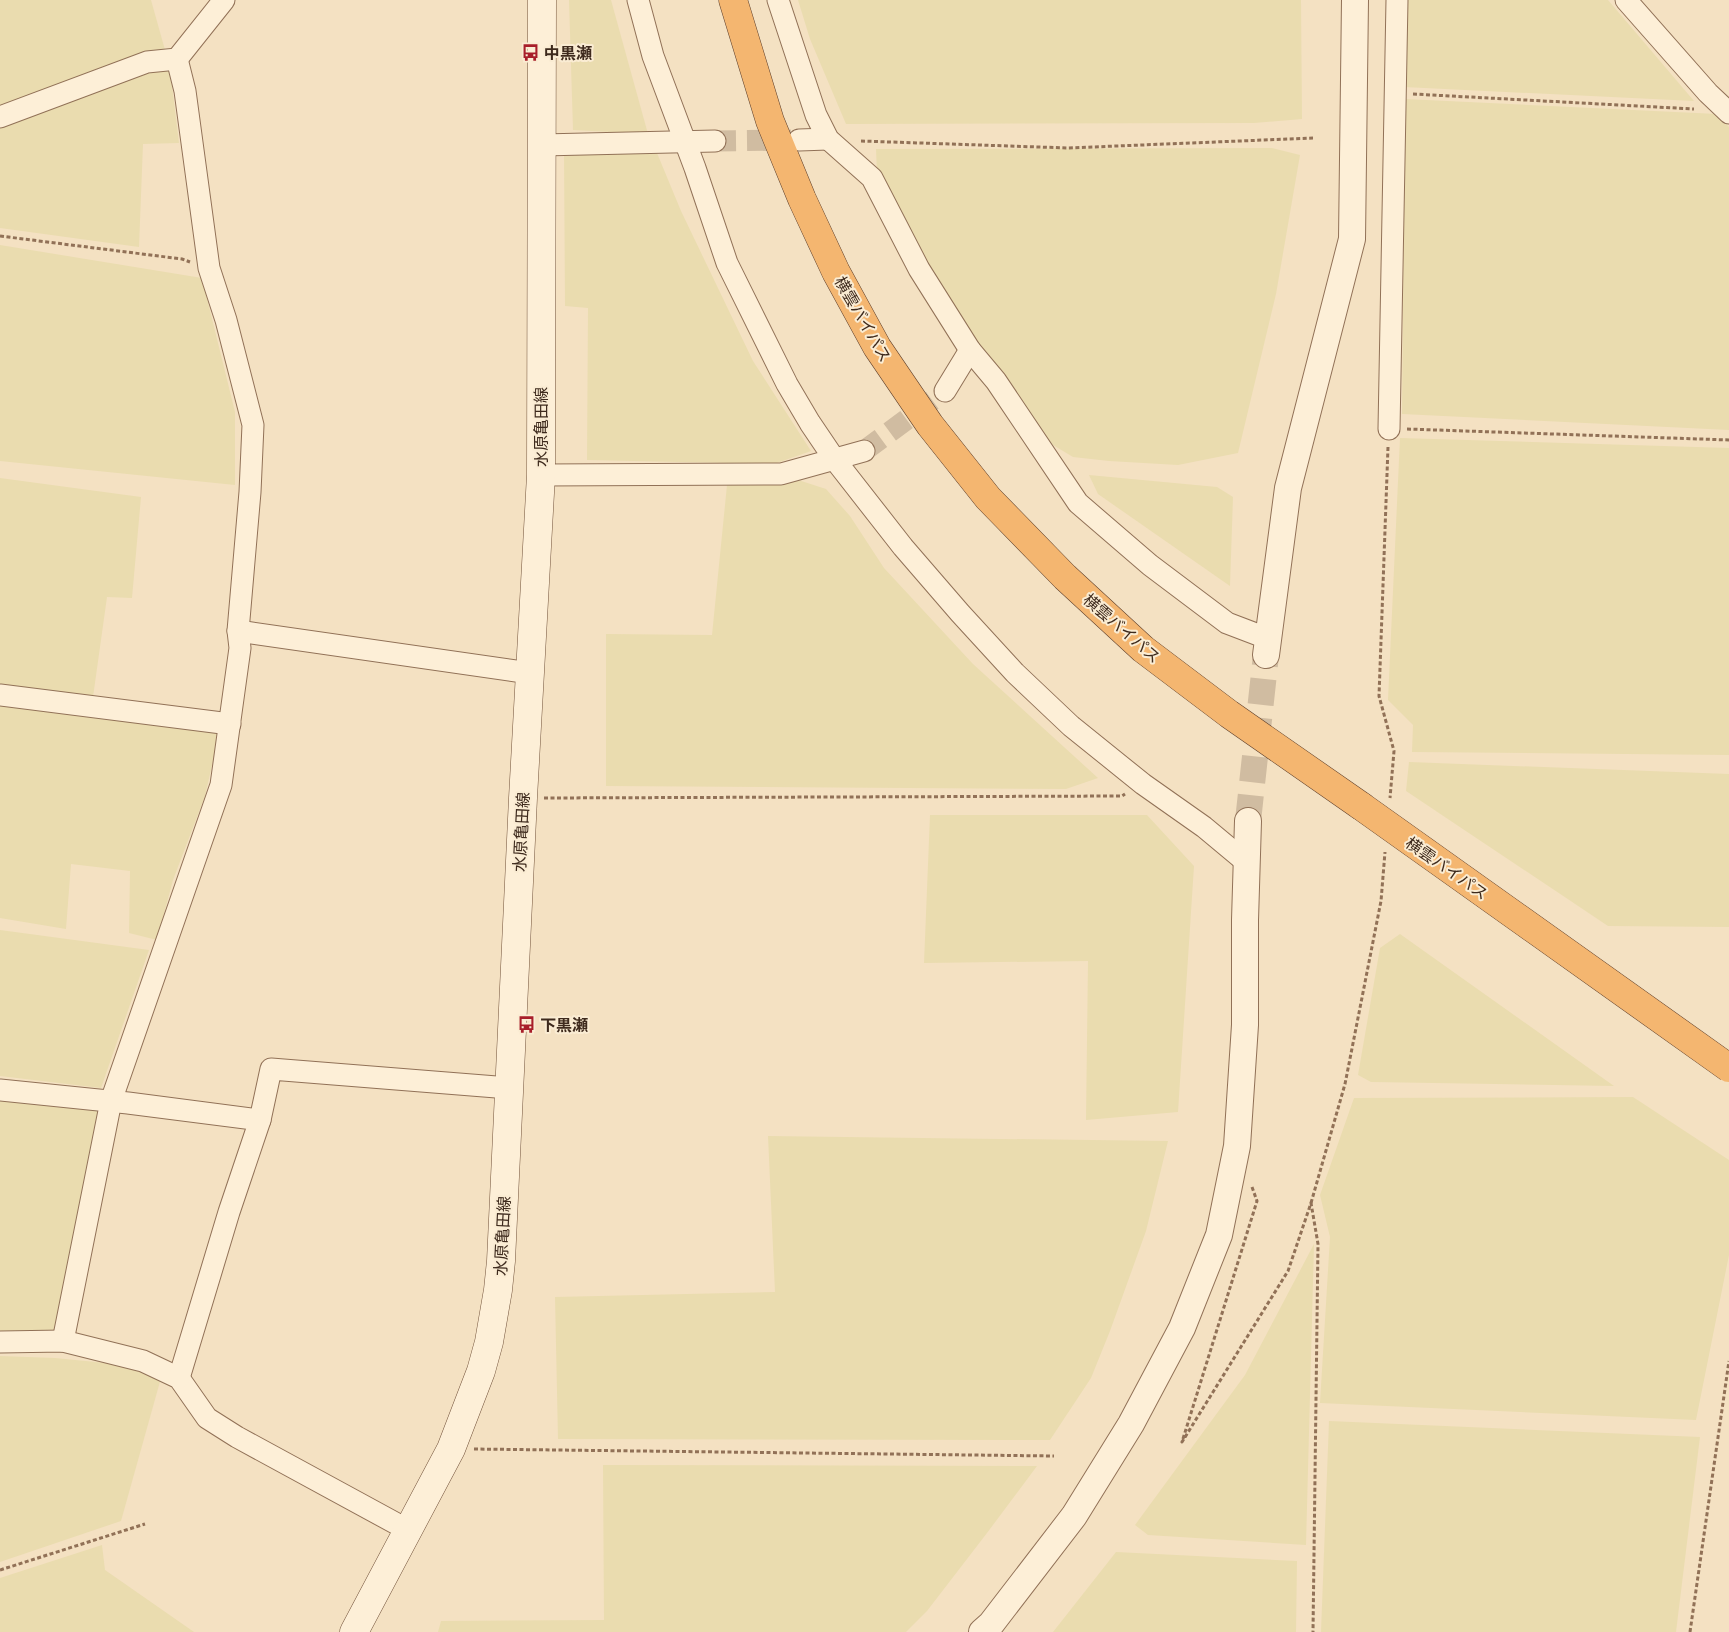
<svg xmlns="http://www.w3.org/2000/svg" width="1729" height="1632" viewBox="0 0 1729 1632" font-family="'PT Serif','Noto Sans JP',serif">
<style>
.farmland{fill:#eadcaf}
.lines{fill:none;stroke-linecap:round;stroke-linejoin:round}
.minor-tunnel{stroke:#d0bca1;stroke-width:21;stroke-dasharray:21 11;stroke-linecap:butt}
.tertiary-tunnel{stroke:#d0bca1;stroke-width:26;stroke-dasharray:26 13;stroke-linecap:butt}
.minor-casing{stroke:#917157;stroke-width:23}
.tertiary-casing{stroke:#917157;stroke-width:28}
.secondary-casing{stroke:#72523a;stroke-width:29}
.trunk-casing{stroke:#5e3f2b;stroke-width:29}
.path{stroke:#917157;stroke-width:3;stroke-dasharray:4 2.5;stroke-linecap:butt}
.minor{stroke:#fdefd7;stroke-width:21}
.tertiary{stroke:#fdefd7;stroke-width:26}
.secondary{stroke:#fdefd7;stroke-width:28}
.trunk{stroke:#f4b670;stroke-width:28}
.trunk-bridge-casing{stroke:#5e3f2b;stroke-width:29;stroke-linecap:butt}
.trunk-bridge{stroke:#f4b670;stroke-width:28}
.labels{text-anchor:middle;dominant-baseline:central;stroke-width:4;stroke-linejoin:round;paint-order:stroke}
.poi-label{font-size:16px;font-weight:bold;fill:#3e2a1d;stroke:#faecd3;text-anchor:start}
.street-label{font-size:16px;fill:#3e2a1d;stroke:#faecd3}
</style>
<rect width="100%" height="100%" fill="#f4e1c2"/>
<g class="farmland">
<polygon points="0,0 151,0 165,50 0,106"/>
<polygon points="569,0 611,0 648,134 573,130"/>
<polygon points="798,0 1301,0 1302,119 1254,123 846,124 810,39"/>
<polygon points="1405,0 1608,0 1694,101 1404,87"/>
<polygon points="170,69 179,143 143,144 139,247 0,228 0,123 147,70"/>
<polygon points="1405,99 1717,114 1729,127 1729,430 1402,414"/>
<polygon points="1272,148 1300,155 1276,294 1238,453 1178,465 1109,461 1073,457 1053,445 979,349 927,267 877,173 876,149"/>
<polygon points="564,153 657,153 681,211 753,361 811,451 774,464 587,460 588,308 565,306"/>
<polygon points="0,245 202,278 235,412 235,485 0,461"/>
<polygon points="1400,438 1729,448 1729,755 1412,752 1413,725 1388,700"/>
<polygon points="1089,475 1217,487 1233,497 1230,586 1098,494"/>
<polygon points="0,478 141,497 132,598 107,597 93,697 0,686"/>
<polygon points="792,478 826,489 850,516 884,568 973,664 1098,778 1066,789 606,786 606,634 712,635 727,485"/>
<polygon points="0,702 220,730 205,796 173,880 157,940 129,933 130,871 71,864 66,929 0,918"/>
<polygon points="1409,762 1729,774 1729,927 1608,926 1406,791"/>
<polygon points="930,815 1147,815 1194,866 1178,1112 1086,1120 1088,961 924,963"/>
<polygon points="0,930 149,950 101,1088 0,1076"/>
<polygon points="1400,934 1614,1086 1371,1082 1358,1075 1380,948"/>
<polygon points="1633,1097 1729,1160 1729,1255 1696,1420 1320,1403 1330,1237 1320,1195 1354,1098"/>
<polygon points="0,1099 102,1111 56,1335 0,1335"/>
<polygon points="768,1136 1168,1141 1146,1231 1110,1331 1091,1378 1050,1440 558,1439 555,1297 775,1292"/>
<polygon points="1314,1244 1306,1545 1148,1535 1135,1525 1245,1375"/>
<polygon points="0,1356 55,1358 116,1364 161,1378 121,1521 0,1562"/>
<polygon points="1329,1421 1700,1437 1676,1632 1321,1632"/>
<polygon points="603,1465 1037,1466 987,1533 927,1611 906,1632 438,1632 441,1621 604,1620"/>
<polygon points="102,1545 105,1570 194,1632 0,1632 0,1578"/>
<polygon points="1116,1552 1297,1561 1296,1632 1053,1632"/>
</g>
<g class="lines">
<g class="minor-tunnel">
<polyline points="715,141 791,140"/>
<polyline points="864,451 945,391"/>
</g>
<polyline class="tertiary-tunnel" points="1248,821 1266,655"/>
<defs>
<g id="minor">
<polyline points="638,0 653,56 695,168 727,263 787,384 810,423 835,460 903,547 960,613 1015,673 1071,726 1143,784 1204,827 1246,862"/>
<polyline points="778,0 816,115 828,139 872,178 919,269 970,350 996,381 1078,503 1150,565 1227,623 1269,639"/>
<polyline points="1626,0 1708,93 1729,113"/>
<polyline points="0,117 147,62 177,59 224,0"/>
<polyline points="799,140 828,139"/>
<polyline points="542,145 715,141"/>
<polyline points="945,391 970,350"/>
<polyline points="1389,429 1397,0"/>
<polyline points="541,475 781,474 864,451"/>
<polyline points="238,631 530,673"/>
<polyline points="0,695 230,724"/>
<polyline points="0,1090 128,1103 260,1120"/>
<polyline points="63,1341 111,1101 221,785 240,648 238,631 250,492 253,425 226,320 209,268 185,91 177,59"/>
<polyline points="0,1342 63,1341 143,1361 179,1378 207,1418 237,1437 408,1530"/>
<polyline points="179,1378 229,1212 260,1120 271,1069 509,1088"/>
</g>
<g id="tertiary">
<polyline points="1266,655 1288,488 1352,239 1355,0"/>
<polyline points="982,1632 991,1624 1074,1516 1131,1424 1182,1328 1219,1235 1237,1146 1245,1025 1245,920 1248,821"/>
</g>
<polyline id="secondary" points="354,1632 451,1449 481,1371 489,1342 498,1290 501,1261 523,798 541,475 542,0"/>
<polyline id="trunk" points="733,0 770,121 802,199 836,272 877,347 930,425 988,498 1065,577 1143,649 1229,714 1361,806"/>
</defs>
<use href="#minor" class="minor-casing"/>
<use href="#tertiary" class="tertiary-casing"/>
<use href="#secondary" class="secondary-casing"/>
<use href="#trunk" class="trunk-casing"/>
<g class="path">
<polyline points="1413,94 1694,109"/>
<polyline points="861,141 1068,148 1313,138"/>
<polyline points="0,236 182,259 190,262"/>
<polyline points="1407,429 1729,440"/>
<polyline points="1388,447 1379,696 1394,751 1390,798"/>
<polyline points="544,798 1122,796 1125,794"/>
<polyline points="1252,1187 1257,1201 1182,1442 1288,1271 1311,1203 1318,1244 1313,1632"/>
<polyline points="1311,1203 1345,1084 1381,901 1385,852"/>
<polyline points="474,1449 1054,1456"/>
<polyline points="0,1570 145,1524"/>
<polyline points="1690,1632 1729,1361"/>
</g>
<use href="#minor" class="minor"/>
<use href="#tertiary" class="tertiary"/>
<use href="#secondary" class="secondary"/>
<use href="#trunk" class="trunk"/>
<defs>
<polyline id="trunk-bridge" points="1361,806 1729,1068"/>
</defs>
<use href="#trunk-bridge" class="trunk-bridge-casing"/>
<use href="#trunk-bridge" class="trunk-bridge"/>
</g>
<defs>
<symbol id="bus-bare" viewBox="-9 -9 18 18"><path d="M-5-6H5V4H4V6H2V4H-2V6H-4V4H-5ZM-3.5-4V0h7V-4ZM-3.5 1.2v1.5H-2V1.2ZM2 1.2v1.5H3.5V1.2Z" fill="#a81e2a" stroke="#faecd3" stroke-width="2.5" paint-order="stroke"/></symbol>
</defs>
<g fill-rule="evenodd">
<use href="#bus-bare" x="518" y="40" width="25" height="25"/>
<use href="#bus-bare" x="514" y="1012" width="25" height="25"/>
</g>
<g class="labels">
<g class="poi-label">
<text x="544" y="53">中黒瀬</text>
<text x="540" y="1025">下黒瀬</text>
</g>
<g class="street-label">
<text transform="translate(863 319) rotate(60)">横雲バイパス</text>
<text transform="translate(541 427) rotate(-90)">水原亀田線</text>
<text transform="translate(1122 628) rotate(41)">横雲バイパス</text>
<text transform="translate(521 832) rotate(-87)">水原亀田線</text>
<text transform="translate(1447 868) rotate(35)">横雲バイパス</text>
<text transform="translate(502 1236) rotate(-87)">水原亀田線</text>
</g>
</g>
</svg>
